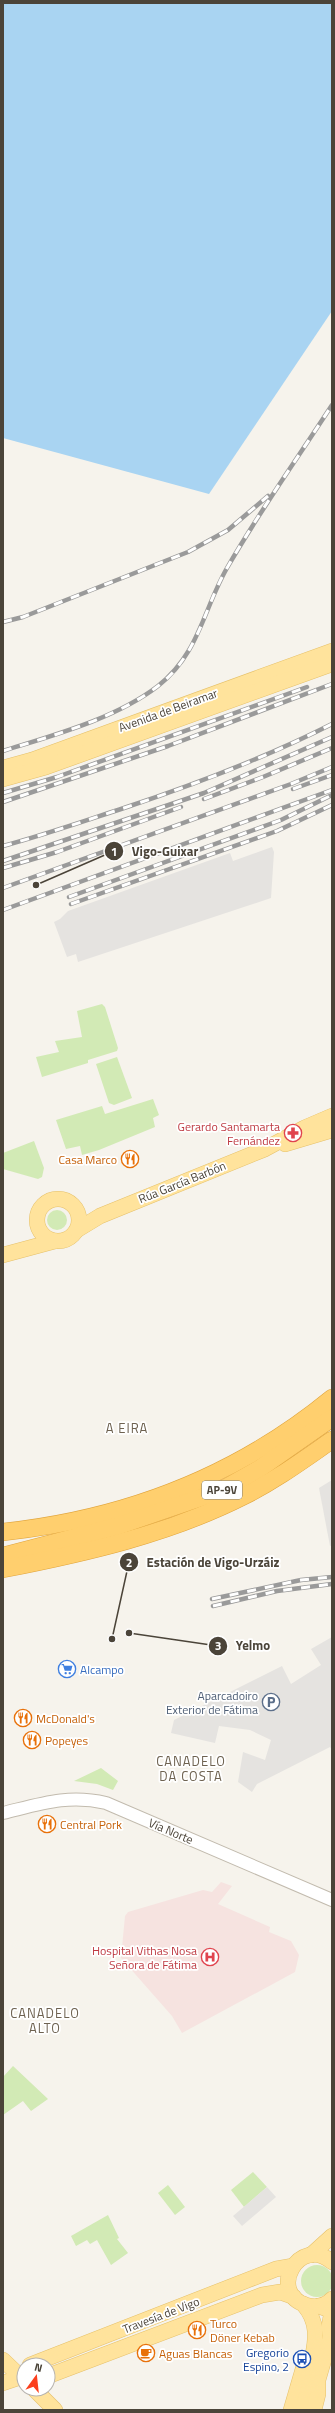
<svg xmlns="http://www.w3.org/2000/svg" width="335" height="2413" viewBox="0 0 335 2413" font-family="'Titillium Web',sans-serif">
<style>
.medical{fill:#f6e3e0}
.green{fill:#d2eab5}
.parking{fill:#e5e3e0}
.water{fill:#a9d4f2}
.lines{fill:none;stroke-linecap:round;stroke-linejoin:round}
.minor-casing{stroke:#c2bbae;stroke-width:14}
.major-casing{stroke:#e6c16a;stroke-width:16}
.highway-casing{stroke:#e0a43c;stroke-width:18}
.minor{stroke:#fff;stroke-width:12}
.major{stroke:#ffe39c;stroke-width:15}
.highway{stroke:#ffcf6e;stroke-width:17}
.rail-casing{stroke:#9a9a9a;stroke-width:4.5}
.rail{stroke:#fff;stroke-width:3;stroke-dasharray:9;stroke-linecap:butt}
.labels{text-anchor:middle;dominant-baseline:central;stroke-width:3.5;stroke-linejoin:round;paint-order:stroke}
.shield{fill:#fff;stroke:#817c74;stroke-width:1}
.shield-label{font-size:11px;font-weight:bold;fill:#4b4439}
.street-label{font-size:12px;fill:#4b4439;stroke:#fff}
.health-label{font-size:12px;fill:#be3a42;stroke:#fff;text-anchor:end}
.food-label{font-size:12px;fill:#c56008;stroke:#fff;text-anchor:start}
.shop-label{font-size:12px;fill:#366cbe;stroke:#fff;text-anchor:start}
.service-label{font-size:12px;fill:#4e5e75;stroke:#fff;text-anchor:end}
.transit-label{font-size:12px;fill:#164399;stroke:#fff;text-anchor:end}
.neighbourhood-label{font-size:13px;letter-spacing:1px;fill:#6e6250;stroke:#fff}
.leader{fill:none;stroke:#4b4439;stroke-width:1.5}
.callout-dot{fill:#4b4439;stroke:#fff;stroke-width:1.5}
.mark-label{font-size:12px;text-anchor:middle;font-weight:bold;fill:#fff}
.callout-label{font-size:13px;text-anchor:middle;font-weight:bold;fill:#4b4439;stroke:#fff;stroke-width:3.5;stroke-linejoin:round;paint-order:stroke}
</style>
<rect width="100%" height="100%" fill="#f6f3ec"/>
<polygon class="medical" points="221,1882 232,1886 218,1904 270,1927 269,1932 291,1941 299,1955 295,1972 182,2033 172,2016 121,1958 125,1916 128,1912 203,1890 212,1892"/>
<g class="green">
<polygon points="102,1004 105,1007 118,1048 117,1051 88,1060 88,1063 42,1077 36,1057 59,1052 55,1041 82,1037 77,1011"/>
<polygon points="117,1057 132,1098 114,1105 109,1103 96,1064"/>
<polygon points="153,1099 159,1115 153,1118 155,1127 99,1150 82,1155 80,1146 66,1149 56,1120 102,1106 105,1114"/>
<polygon points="34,1141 44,1168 42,1177 38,1179 3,1169 3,1153"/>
<circle cx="57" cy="1220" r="10"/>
<polygon points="101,1768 118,1781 113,1790 97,1784 74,1781"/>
<polygon points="13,2066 48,2099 31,2111 23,2101 3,2115 3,2077"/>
<polygon points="253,2172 267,2187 244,2207 231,2190"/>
<polygon points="168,2185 185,2207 175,2215 158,2193"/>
<polygon points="108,2215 119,2238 117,2239 128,2253 111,2265 97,2240 90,2244 87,2240 76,2246 71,2236"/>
<circle cx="317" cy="2281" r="16"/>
</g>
<g class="parking">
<polygon points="272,847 274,852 271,898 78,962 76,954 67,957 54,922 60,919 68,911 230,853 233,861"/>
<polygon points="332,1480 332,1545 330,1546 319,1488"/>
<polygon points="332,1637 332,1750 330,1747 257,1784 252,1792 238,1782 243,1752 265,1760 271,1740 250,1730 219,1726 215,1743 171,1733 174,1720 282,1666 291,1684 321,1665 311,1649"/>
<polygon points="267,2187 276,2197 242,2226 233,2216"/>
</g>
<polygon class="water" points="3,3 332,3 332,311 209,494 3,438"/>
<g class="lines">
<defs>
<path id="minor" d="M3,1813c37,-9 65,-19 103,-10l226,97"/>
<g id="major">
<polyline points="3,768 32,760 332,651"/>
<polyline points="3,779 46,767 332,664"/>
<polyline points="285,1144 332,1130"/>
<circle cx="58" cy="1220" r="21"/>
<polyline points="77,1230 100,1216 265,1149 304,1128 332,1116"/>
<polyline points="3,1255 55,1241"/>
<polyline points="311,2255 332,2236"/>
<path d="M332,2262c-33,-28 -65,31 -26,43 9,3 19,1 26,-6"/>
<path d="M303,2304c25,28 4,55 5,87"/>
<polyline points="319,2306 332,2311 329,2327 331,2337"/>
<polyline points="3,2360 24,2380"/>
<polyline points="30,2365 276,2269 293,2266"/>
<polyline points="48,2376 262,2295 280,2292 294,2297"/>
<polyline points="3,2383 24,2376"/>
<polyline points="34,2389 55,2410"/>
<polyline points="291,2410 303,2369"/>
<polyline points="303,2410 308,2391 314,2384"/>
<polyline points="314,2410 318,2394 318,2380 332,2332"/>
</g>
<g id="highway">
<path d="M3,1532c121,-13 234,-56 329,-134"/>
<polyline points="3,1556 118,1526 220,1491 259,1469 332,1418"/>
<path d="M3,1569c82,-16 166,-35 241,-73 32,-16 59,-36 88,-56"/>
</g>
</defs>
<use href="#minor" class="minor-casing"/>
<use href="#major" class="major-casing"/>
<use href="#highway" class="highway-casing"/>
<use href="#minor" class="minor"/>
<use href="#major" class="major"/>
<use href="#highway" class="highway"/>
<defs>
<g id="rail">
<polyline points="3,622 23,617 188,552 228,530 268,496"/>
<path d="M3,751c51,-16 112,-32 155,-65 41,-32 45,-76 69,-118 32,-56 70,-109 105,-163"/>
<polyline points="293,789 332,775"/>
<polyline points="3,793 57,777 307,687"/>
<polyline points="204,799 263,777 332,748"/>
<polyline points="3,802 168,746 332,684"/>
<path d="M3,846c41,-11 81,-25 121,-38 72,-24 141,-50 208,-84"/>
<polyline points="3,861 204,793 332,737"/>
<polyline points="3,868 57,852 181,807"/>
<polyline points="3,888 291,784 332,767"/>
<polyline points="69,897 281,820 332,795"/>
<polyline points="71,904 277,831 332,805"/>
<polyline points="3,910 332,790"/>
<polyline points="212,1599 301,1580 332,1577"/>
<polyline points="213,1606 277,1591 332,1584"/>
</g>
</defs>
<use href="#rail" class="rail-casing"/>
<use href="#rail" class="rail"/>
</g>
<defs>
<symbol id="pharmacy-ring" viewBox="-11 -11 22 22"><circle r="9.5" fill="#fff" stroke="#e0444e" stroke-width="1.5"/><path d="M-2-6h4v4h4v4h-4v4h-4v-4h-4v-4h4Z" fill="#e0444e"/></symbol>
<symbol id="restaurant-ring" viewBox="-11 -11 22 22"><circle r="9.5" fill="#fff" stroke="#e8710a" stroke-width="1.5"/><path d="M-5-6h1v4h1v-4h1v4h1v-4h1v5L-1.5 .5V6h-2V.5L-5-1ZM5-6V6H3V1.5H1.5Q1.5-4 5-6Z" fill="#e8710a"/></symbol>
<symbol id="supermarket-ring" viewBox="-11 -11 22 22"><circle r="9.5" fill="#fff" stroke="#3f7fe0" stroke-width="1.5"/><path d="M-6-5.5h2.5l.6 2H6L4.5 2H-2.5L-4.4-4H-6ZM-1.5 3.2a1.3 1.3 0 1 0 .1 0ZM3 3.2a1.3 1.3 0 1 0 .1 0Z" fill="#3f7fe0"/></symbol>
<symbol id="parking-ring" viewBox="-11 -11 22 22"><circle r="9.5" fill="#fff" stroke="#5c6f8a" stroke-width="1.5"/><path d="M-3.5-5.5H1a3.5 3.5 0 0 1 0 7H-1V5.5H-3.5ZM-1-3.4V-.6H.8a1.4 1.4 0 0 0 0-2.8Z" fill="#5c6f8a"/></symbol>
<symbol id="hospital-ring" viewBox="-11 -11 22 22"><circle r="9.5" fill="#fff" stroke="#e0444e" stroke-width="1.5"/><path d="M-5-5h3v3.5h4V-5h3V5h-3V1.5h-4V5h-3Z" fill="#e0444e"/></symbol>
<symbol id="cafe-ring" viewBox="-11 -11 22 22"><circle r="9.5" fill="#fff" stroke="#e8710a" stroke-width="1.5"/><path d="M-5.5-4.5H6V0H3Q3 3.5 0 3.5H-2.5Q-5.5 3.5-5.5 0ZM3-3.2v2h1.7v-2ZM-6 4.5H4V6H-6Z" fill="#e8710a"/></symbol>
<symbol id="bus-ring" viewBox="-11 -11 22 22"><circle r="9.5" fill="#fff" stroke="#1a4fb4" stroke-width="1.5"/><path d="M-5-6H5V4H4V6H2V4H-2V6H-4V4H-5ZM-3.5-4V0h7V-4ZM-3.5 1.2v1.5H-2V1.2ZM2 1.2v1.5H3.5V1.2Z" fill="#1a4fb4"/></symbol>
</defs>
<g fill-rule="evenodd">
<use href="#pharmacy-ring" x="283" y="1123" width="20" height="20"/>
<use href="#restaurant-ring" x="120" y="1149" width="20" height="20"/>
<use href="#supermarket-ring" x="57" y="1659" width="20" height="20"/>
<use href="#parking-ring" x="261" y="1692" width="20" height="20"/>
<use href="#restaurant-ring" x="13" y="1708" width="20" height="20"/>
<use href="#restaurant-ring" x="22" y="1730" width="20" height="20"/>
<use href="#restaurant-ring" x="37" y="1814" width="20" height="20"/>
<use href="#hospital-ring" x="200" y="1947" width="20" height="20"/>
<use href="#restaurant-ring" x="187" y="2320" width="20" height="20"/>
<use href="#cafe-ring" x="136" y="2343" width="20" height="20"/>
<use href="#bus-ring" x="292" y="2349" width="20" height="20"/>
</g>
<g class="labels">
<rect class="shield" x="202" y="1481" width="40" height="18" rx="3"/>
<g class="shield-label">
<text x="222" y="1490">AP-9V</text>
</g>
<g class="street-label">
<text transform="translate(168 710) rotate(-20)">Avenida de Beiramar</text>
<text transform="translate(182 1182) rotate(-22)">Rúa García Barbón</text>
<text transform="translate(171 1831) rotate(23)">Vía Norte</text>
<text transform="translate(161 2315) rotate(-21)">Travesía de Vigo</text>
</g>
<g class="health-label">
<text x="280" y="1126">Gerardo Santamarta<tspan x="280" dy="14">Fernández</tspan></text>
<text x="197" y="1950">Hospital Vithas Nosa<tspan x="197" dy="14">Señora de Fátima</tspan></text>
</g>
<g class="food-label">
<text x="117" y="1159" text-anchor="end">Casa Marco</text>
<text x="36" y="1718">McDonald's</text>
<text x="45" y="1740">Popeyes</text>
<text x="60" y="1824">Central Pork</text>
<text x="210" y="2323">Turco<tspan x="210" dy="14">Döner Kebab</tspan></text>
<text x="159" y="2353">Aguas Blancas</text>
</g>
<g class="shop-label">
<text x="80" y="1669">Alcampo</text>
</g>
<g class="service-label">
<text x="258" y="1695">Aparcadoiro<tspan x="258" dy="14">Exterior de Fátima</tspan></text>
</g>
<g class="transit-label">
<text x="289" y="2352">Gregorio<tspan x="289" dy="14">Espino, 2</tspan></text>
</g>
<g class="neighbourhood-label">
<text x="127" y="1428">A EIRA</text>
<text x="191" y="1761">CANADELO<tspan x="191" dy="15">DA COSTA</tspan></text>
<text x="45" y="2013">CANADELO<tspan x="45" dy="15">ALTO</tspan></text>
</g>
</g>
<path class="leader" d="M36 885L114 851M112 1639L129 1562M129 1633L218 1646"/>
<g class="callout-dot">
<circle cx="36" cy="885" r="4"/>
<circle cx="112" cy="1639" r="4"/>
<circle cx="129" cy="1633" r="4"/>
<circle cx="114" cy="851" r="10"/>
<circle cx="129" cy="1562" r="10"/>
<circle cx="218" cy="1646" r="10"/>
</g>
<g class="mark-label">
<text x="114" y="856">1</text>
<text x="129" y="1567">2</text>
<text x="218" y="1650">3</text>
</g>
<g class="callout-label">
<text x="165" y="856">Vigo-Guixar</text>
<text x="213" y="1567">Estación de Vigo-Urzáiz</text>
<text x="253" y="1650">Yelmo</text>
</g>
<rect width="335" height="2413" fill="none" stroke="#4b4439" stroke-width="8"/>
<g transform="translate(36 2377) rotate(15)"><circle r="19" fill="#ffffff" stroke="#b7b4b0"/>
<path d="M0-3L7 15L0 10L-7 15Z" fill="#fc3f1d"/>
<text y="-6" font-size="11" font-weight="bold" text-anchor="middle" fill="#4b4439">N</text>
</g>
</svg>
